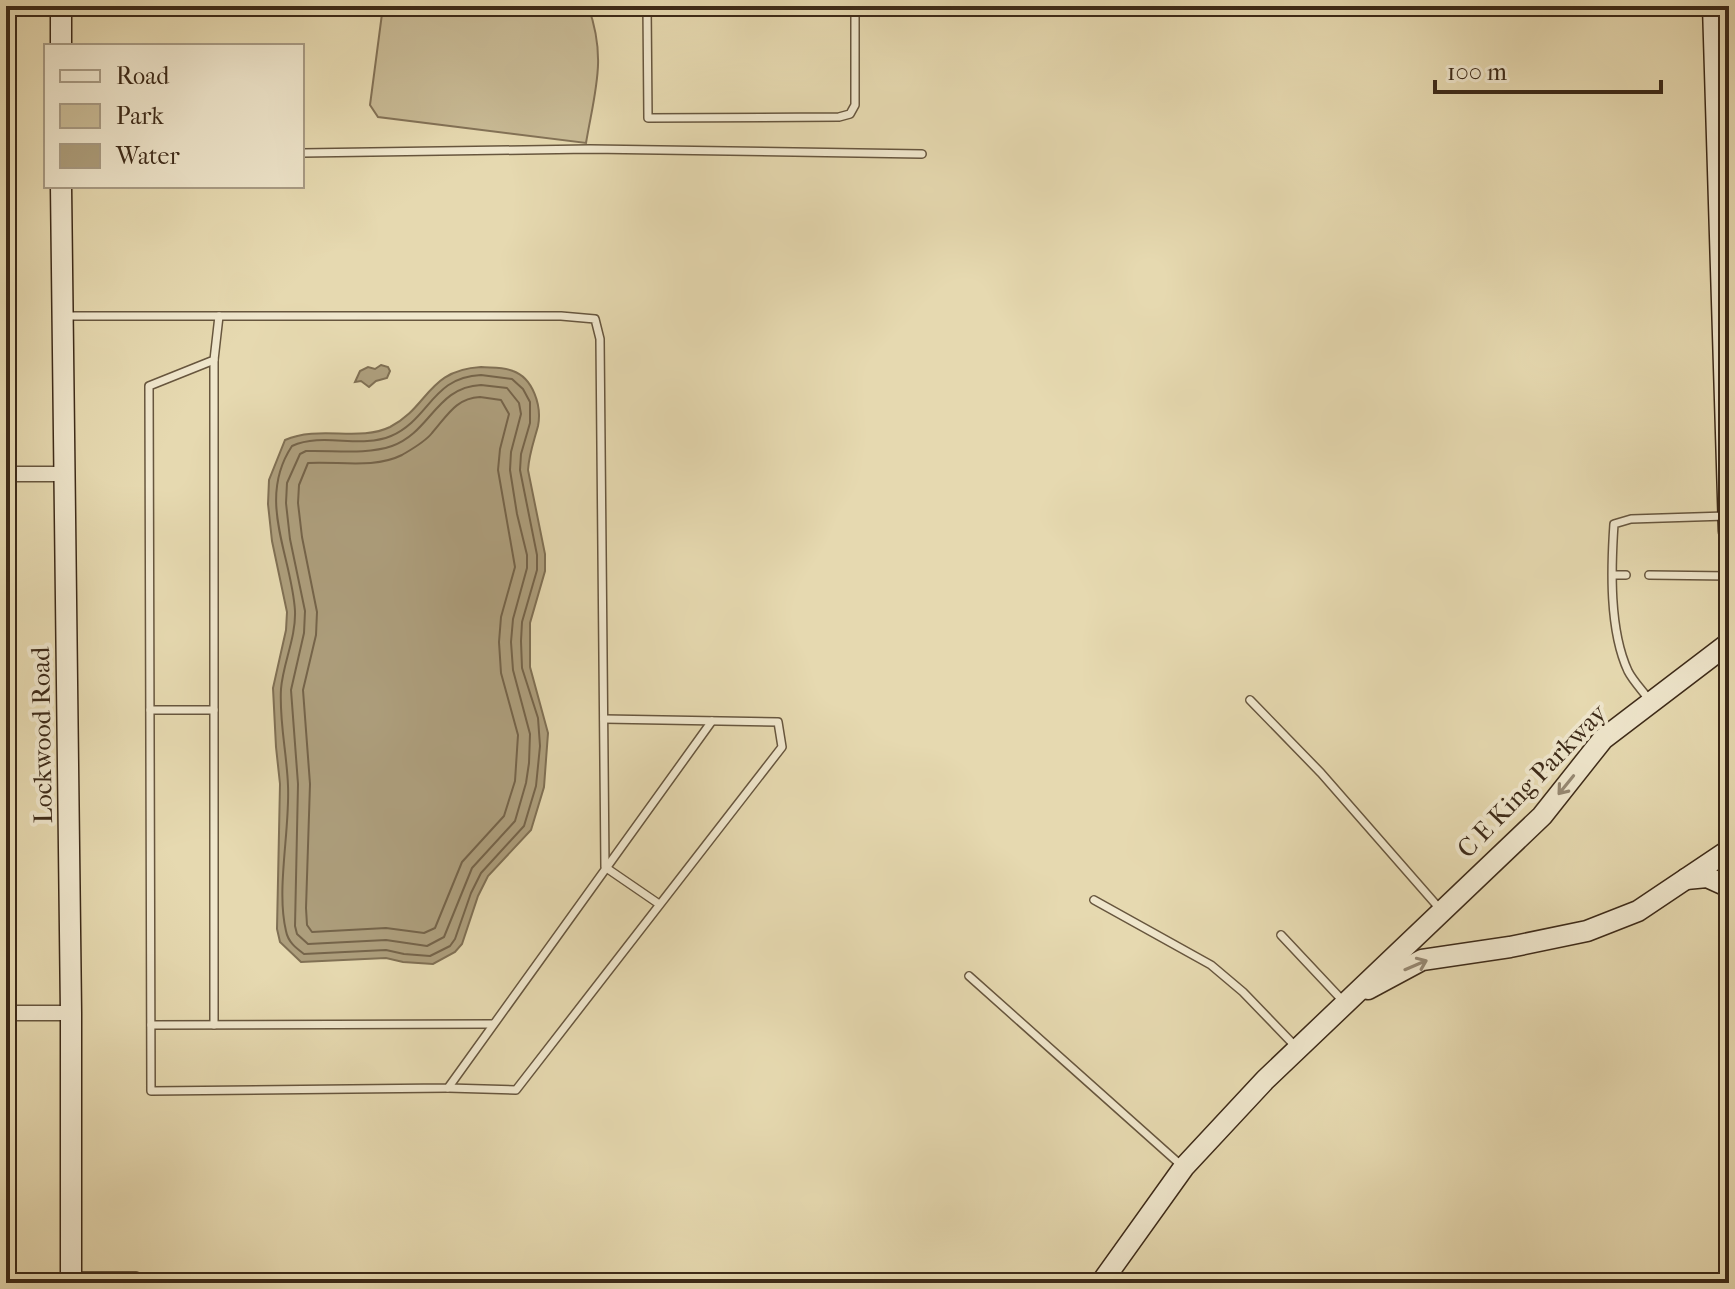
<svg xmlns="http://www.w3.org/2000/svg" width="1735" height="1289" viewBox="0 0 1735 1289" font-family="'IM FELL French Canon',serif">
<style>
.green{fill:#c9bb96;stroke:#837257;stroke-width:2}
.water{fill:#ad9e7c;stroke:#807054;stroke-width:2}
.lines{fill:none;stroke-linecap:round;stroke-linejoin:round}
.shore{stroke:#75644a;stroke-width:2}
.lane-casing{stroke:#67563e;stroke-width:10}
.street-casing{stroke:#67563e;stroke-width:17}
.secondary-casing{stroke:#3d2a18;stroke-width:23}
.lane{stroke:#efe6cc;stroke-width:7}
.street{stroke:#efe6cc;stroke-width:14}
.secondary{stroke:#efe6cc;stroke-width:20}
.oneway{stroke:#968872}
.labels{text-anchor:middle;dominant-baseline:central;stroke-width:8;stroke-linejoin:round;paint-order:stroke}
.street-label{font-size:26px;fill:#3d2a18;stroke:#efe6cc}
</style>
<rect width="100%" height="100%" fill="#e6d9b0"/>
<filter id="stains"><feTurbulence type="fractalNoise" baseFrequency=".0025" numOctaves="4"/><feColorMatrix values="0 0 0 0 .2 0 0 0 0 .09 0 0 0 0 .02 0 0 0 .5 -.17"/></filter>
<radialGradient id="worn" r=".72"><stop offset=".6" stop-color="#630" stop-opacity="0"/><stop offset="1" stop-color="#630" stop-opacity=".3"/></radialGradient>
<path class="green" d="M383,6h205c19,52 7,84 -2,137l-208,-26 -8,-12z"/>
<g class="water">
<polygon points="381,365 388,367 390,371 387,378 376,381 369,387 361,381 355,382 360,371 368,367 375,369"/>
<path d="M481,367c10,1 23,0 32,4 20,7 29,35 25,55 -4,15 -9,28 -10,44l17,84v17l-15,52v44l18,66 -4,54 -13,43 -43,46 -10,20 -16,48 -7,8 -22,12 -30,-2 -17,-4 -85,4 -21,-20 -3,-13 3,-145 -4,-37 -3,-59 13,-58 1,-18 -15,-71 -4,-37 1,-24 16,-40c34,-15 74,2 105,-13 39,-20 37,-57 91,-60z"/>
</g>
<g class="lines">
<g class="shore">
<path d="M481,375l31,4 11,10 7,13v21l-9,31 -1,16 17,85v15l-15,52 -1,19 1,27 16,50 2,28 -4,40 -12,40 -43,47 -10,20 -16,46 -5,7 -20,10 -26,-2 -18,-4 -82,4c-8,-6 -16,-12 -18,-23 -10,-41 4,-101 2,-145 -1,-32 -9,-65 -7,-97 2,-26 15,-51 14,-78 -3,-55 -39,-111 -3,-165 31,-14 68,3 99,-10 39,-17 41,-59 90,-61z"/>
<path d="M481,385l26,3 12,15 2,11 -10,38 -1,18 7,44 10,41v13l-14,51 -2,23 2,28 17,64 -1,29 -3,20 -11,38 -43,47 -28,69 -17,9 -41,-6 -78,4 -11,-10 -2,-8 3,-142 -7,-94 13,-57 1,-22 -15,-72 -4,-36 1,-20 13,-29 6,-3c27,-1 60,4 86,-5 39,-14 44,-59 89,-61z"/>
<path d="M480,397l21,3 8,14 -9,35 -2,21 17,97 -14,50 -2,25 2,31 17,62 -3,46 -11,35 -42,46 -27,66 -11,5 -38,-5 -74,4 -5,-7 -1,-17 4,-124 -7,-94 13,-55 1,-23 -15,-75 -4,-34 1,-18 9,-22c30,-2 66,6 94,-8 10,-6 23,-13 30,-22 15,-17 24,-35 48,-36z"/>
</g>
<defs>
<g id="lane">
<polyline points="647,6 648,118 839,117 850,114 855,105 855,6"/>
<polyline points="302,153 590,149 922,154"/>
<polyline points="66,316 561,316 595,319 600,339 605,867 659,904"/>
<polyline points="219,316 214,360 149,386 151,1091 448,1088 712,721"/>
<polyline points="214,360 214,1025"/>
<polyline points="1613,575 1626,575"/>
<polyline points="1649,575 1729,576"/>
<polyline points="1250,700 1321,773 1440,909"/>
<path d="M1650,701c-7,-10 -17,-20 -22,-30 -19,-41 -17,-103 -14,-147l17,-5 95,-3"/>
<polyline points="150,710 214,710"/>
<polyline points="1094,900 1211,965 1243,992 1297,1048"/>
<polyline points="1281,935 1343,1001"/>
<polyline points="969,976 1182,1166"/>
<polyline points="151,1025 493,1024"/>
<polyline points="448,1088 516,1090 782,747 778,722 604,719"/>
<polyline points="73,1276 136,1276 147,1283"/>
</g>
<g id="street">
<polyline points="6,474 66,474"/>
<polyline points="6,1013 71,1013"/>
</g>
<g id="secondary">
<polyline points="61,6 61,46"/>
<polyline points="1713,6 1729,531"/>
<polyline points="61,186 71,1013 71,1283"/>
<polyline points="1686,879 1707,877 1729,887"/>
<polyline points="1368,989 1422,960 1510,947 1587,931 1638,911 1729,850"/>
<polyline points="1101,1283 1184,1167 1265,1080 1542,816 1603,739 1729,643"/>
</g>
</defs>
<use href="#lane" class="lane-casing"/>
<use href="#street" class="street-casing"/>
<use href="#secondary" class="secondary-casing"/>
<use href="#lane" class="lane"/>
<use href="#street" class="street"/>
<use href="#secondary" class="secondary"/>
</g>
<defs><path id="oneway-shaft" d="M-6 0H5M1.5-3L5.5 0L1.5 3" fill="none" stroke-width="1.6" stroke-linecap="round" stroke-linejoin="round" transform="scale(2)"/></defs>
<g class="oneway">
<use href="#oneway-shaft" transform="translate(1566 785) rotate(129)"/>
<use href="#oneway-shaft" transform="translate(1416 965) rotate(-23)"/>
</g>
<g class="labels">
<g class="street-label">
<text transform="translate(42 735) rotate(-91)">Lockwood Road</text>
<text transform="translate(1532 781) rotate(-46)">C E King Parkway</text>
</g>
</g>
<rect width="1735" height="1289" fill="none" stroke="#e6d9b0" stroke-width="32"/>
<rect x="8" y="8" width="1719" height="1273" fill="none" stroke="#3d2a18" stroke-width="4"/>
<rect x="16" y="16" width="1703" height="1257" fill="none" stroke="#3d2a18" stroke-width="2"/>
<rect x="44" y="44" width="260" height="144" fill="#efe6cc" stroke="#a89b84" stroke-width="2"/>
<rect x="60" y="70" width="40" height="12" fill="#efe6cc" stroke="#a89b84" stroke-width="2"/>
<text x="116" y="84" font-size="24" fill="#3d2a18">Road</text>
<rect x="60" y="104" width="40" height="24" fill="#c9bb96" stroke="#a89b84" stroke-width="2"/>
<text x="116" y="124" font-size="24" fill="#3d2a18">Park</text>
<rect x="60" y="144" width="40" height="24" fill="#ad9e7c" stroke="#a89b84" stroke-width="2"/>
<text x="116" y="164" font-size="24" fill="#3d2a18">Water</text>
<path d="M1435 80v12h226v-12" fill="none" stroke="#3d2a18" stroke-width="4"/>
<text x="1447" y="80" font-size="24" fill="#3d2a18" stroke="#efe6cc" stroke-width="6" paint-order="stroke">100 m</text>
<rect width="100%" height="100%" filter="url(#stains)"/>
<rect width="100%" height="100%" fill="url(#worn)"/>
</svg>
